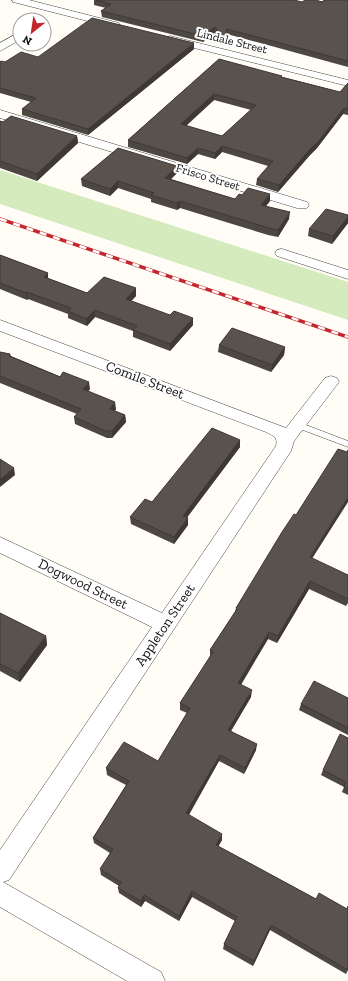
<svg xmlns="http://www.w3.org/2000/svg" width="348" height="981" viewBox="0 0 348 981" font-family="'Zilla Slab',serif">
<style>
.green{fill:#d5ebbd}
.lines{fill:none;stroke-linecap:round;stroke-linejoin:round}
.service-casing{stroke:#444;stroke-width:1}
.minor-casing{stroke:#444;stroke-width:1}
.service{fill:#fff;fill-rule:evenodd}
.minor{fill:#fff;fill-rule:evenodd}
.rail-casing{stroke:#c4262e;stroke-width:3.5}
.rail{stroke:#fff;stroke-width:2.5;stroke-dasharray:7;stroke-linecap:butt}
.wall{fill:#4d4742;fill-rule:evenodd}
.shaded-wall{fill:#3f3936}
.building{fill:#5a524d;stroke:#3f3936;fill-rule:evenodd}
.labels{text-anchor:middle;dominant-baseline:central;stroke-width:4;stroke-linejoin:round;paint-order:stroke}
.far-street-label{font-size:12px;fill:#111;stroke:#fff}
.street-label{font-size:14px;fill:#111;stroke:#fff}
</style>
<rect width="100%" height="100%" fill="#fffdf5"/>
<polygon class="green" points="0,170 348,282 348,320 0,204"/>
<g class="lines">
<defs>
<polygon id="service" points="298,422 348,441 348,447 295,427 294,425"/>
<g id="minor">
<polygon points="12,0 29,0 119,23 120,25 115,28 13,2"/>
<polygon points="20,32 20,40 0,51 0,43"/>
<polygon points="170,36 348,80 348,86 166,41 165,39"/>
<polygon points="0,110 307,202 309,205 307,208 297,208 0,118"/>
<polygon points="282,249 348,270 348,279 277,256 275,253 277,250"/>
<path d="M0,320l286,108 39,-50 6,-2 6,2 2,4 -45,59 -3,10 -282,429 -6,2 158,90 4,9h-38l-127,-74v-57l152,-223 -152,-74v-16l162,76 114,-167c2,-9 -2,-10 -10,-14l-266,-101z"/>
</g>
</defs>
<use href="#service" class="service-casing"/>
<use href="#minor" class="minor-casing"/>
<use href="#service" class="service"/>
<use href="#minor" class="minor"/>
<defs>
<polyline id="rail" points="0,219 348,337"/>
</defs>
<use href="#rail" class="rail-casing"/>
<use href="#rail" class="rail"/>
</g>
<g class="wall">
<polygon points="94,0 294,0 302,2 348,0 348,67 227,34 224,44 214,33 203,42 102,17 101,11 106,8 94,5"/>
<polygon points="194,49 88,135 22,115 22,109 31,102 0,93 0,62 5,62 38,57"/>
<path d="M219,59l63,18 58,15 8,-9v32l-5,-1 -26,34 -7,7 -32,37 -22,-7 1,-6 11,-13 -46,-14 -7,7 -17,-5 -11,10 -59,-17v-7zM214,100l37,10 -29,26 -36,-10z"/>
<polygon points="0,121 77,136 78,143 37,181 0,168"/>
<polygon points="177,173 171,179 235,199 242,195 270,194 270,201 266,206 289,219 278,237 268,235 180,208 177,210 151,202 151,199 118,188 110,196 82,186 81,179"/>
<polygon points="348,215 348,223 332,244 308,236 309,229"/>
<polygon points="0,255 48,273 48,278 87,293 136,288 136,296 131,301 193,325 170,351 133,337 133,331 95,317 87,326 68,318 68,314 28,299 27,300 0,289"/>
<polygon points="219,345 285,347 284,355 271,372 218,352"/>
<polygon points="0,352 10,354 11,356 90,389 88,391 116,409 115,411 125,415 126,422 112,438 107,438 75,424 74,417 77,414 0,383"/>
<polygon points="240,440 240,447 187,517 188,518 188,525 174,544 131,524 130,517"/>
<polygon points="312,559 348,575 348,603 346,606 309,589 277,643 268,639 241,685 251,697 231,731 256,750 244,774 219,761 189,815 222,840 218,846 316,899 347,909 348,906 348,970 346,974 270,930 253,966 223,949 224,944 235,921 192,897 179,921 145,901 141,907 119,893 118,888 119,886 101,875 100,869 110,853 94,843 93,838 126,785 107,775 106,768 158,761 187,713 180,710 180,703 210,657 210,650 235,612 236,608"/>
<polygon points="0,613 46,636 47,645 20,682 0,671"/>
<polygon points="348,698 348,735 299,710 301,704"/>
<polygon points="348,738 348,795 342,792 344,787 321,775 323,770"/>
</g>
<g class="shaded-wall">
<polygon points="215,27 214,33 203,42 203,36"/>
<polygon points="227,29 227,34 224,44"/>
<polygon points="194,43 194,49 88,135 88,129"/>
<polygon points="214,94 214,100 181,130 181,124"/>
<polygon points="344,108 343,114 317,148 310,155 278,192 279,185"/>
<polygon points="77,136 78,143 37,181 37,174"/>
<polygon points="222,146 222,152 215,159 215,153"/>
<polygon points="198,148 198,154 187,164 187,158"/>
<polygon points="177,166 177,173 165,185 165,178"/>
<polygon points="118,181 118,188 110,196 110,189"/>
<polygon points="270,194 270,201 261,212 261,205"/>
<polygon points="180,201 180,208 177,210 177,203"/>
<polygon points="290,212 289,219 278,237 278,230"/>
<polygon points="348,217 348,223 332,244 333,236"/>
<polygon points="48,273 48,281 44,277"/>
<polygon points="136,288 136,296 126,306 126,299"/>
<polygon points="27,292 28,299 27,300 26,293"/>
<polygon points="95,310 95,317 87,326 86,319"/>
<polygon points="193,318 193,325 170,351 170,344"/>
<polygon points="285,347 284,355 271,372 272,365"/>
<polygon points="89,382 90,389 84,396 83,389"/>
<polygon points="115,402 116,409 110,416 110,409"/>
<polygon points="125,415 126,422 112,438 112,431"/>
<polygon points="240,440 240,447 183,523 183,516"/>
<polygon points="14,468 15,475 0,487 0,479"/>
<polygon points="348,497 348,502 308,565 310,557"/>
<polygon points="188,518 188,525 174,544 174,537"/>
<polygon points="310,581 309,589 277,643 278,636"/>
<polygon points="269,632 268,639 237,690 238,683"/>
<polygon points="46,636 47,645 20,682 18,673"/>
<polygon points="252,690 251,697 228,736 228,730"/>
<polygon points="257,744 256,750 244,774 245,768"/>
<polygon points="220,755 219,761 186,819 186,813"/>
<polygon points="222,834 222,840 216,851 216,845"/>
<polygon points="192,891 192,897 179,921 179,916"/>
<polygon points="144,895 145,901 141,907 141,901"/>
<polygon points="271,925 270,930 253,966 254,961"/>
</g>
<g class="building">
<polygon points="96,0 294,0 302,2 305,0 316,0 322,2 324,0 348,0 348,61 227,29 225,39 215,27 203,36 101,11 111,4"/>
<polygon points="92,18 194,43 88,129 22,109 36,98 0,88 0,62 1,61 5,62 21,52 38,57"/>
<path d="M219,59l63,17 -1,1 59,15 8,-9v26l-4,-1 -26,34 -7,6 -32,37 -22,-6 16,-18 -51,-15 -7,7 -17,-5 -11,10 -59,-18zM214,94l42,11 -34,31 -41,-12z"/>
<polygon points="11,116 77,136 37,174 0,161 0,121 3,122"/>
<polygon points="118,148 177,166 165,178 235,199 239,194 242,195 248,188 270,194 261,205 290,212 278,230 269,228 180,201 177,203 151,195 154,193 118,181 110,189 81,179"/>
<polygon points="326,209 348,215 348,217 333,236 309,229"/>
<polygon points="0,255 48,273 44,277 87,293 104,277 136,288 126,299 170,315 174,311 193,318 170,344 133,330 137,326 95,310 86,319 68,311 71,308 27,292 26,293 0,283"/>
<polygon points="232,328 285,347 272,365 219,345"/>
<polygon points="0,352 10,354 9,356 60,377 63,372 89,382 83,389 115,402 110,409 125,415 112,431 106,431 74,417 81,409 0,376"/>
<polygon points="212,428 240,440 183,516 188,518 174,537 130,517 145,499 152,502"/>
<polygon points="338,449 347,452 348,450 348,497 310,557 348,575 348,599 310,581 278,636 269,632 238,683 252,690 228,730 257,744 245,768 220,755 186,813 222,834 216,845 316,899 319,893 347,909 348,906 348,970 271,925 254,961 224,944 237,917 192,891 179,916 144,895 141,901 118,888 121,882 100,869 113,849 93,838 129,781 106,768 124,742 158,761 190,708 180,703 213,652 210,650 237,609 236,608 282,532 294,514 296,515"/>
<polygon points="0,459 14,468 0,479"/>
<polygon points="0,613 46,636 18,673 0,664"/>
<polygon points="314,681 348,698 348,728 301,704"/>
<polygon points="340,734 348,738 348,789 344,787 346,782 323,770"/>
</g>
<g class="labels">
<g class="far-street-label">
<text transform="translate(232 41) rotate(14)">Lindale Street</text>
<text transform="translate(208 177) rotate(17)">Frisco Street</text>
</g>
<g class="street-label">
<text transform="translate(145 380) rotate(21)">Comile Street</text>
<text transform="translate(83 584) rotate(26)">Dogwood Street</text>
<text transform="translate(165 625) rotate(-56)">Appleton Street</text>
</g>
</g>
<g transform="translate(32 32) rotate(210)"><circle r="19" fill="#ffffff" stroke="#a0a0a0"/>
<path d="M0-3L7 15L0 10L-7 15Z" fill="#c4262e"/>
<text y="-6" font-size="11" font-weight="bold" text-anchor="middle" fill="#111111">N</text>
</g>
</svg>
